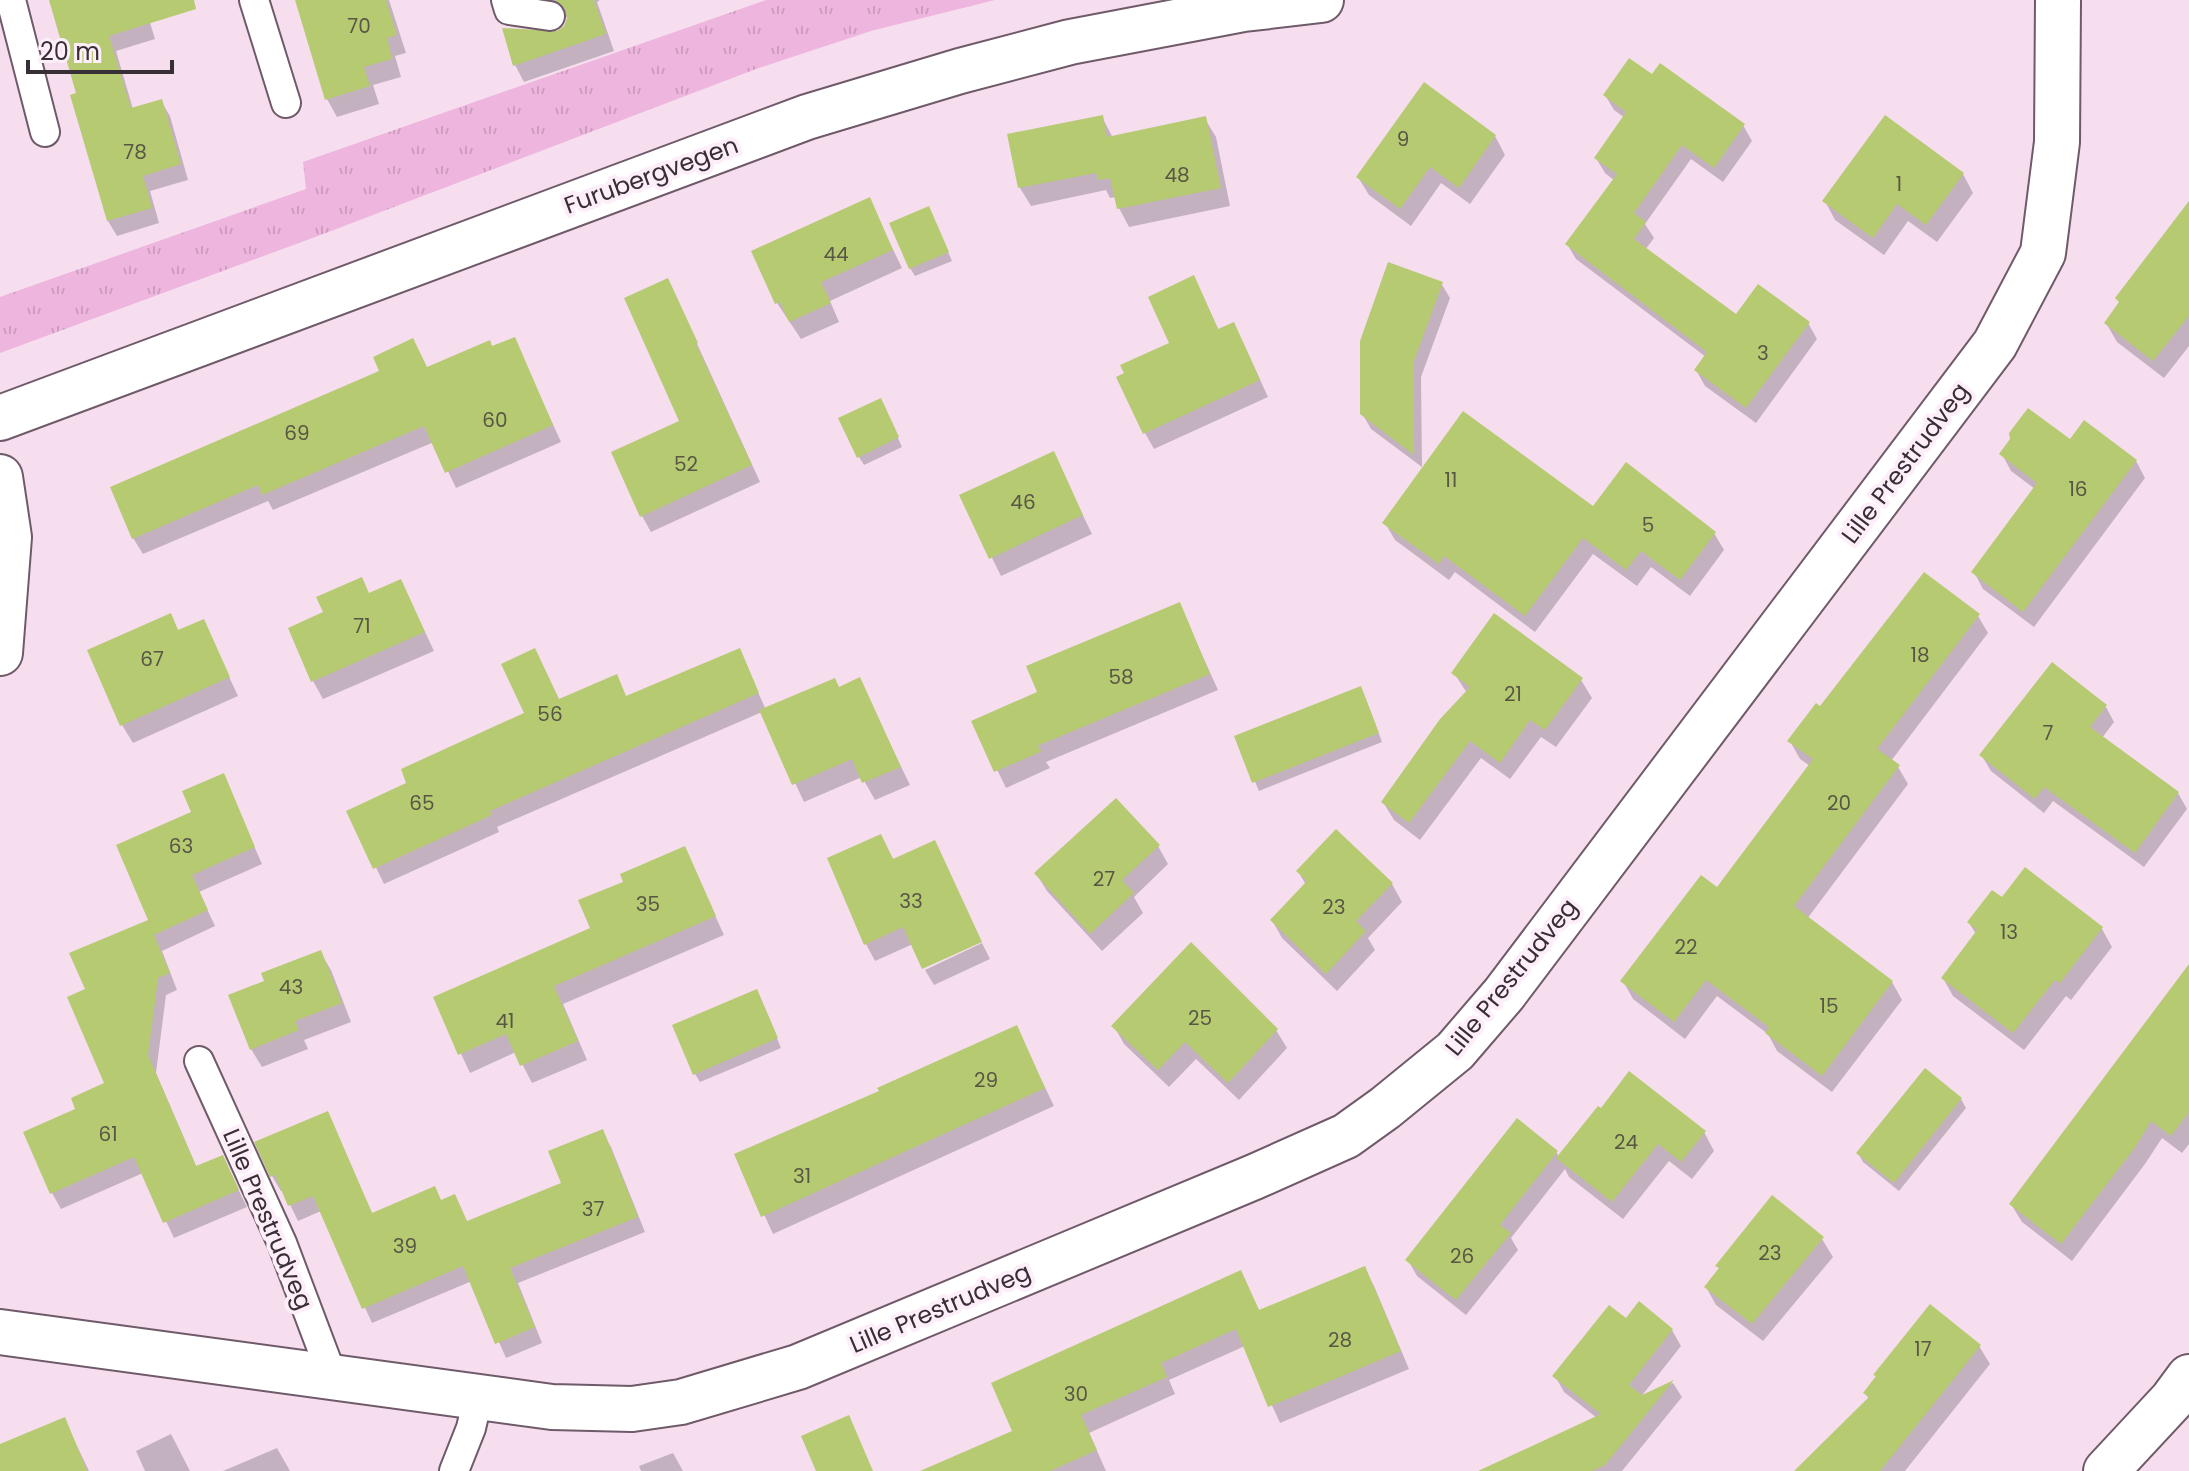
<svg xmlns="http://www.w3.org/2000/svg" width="2189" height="1471" viewBox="0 0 2189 1471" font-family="Poppins,sans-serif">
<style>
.grass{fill:url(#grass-tufts)}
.shadow{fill:#0003}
.building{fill:#b6ca71}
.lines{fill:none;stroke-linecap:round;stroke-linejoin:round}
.lane-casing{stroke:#6f5a69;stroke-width:32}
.street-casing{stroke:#6f5a69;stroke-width:48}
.secondary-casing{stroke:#6f5a69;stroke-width:48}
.lane{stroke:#fff;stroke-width:28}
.street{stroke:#fff;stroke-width:44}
.secondary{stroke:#fff;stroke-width:44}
.labels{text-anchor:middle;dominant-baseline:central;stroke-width:8;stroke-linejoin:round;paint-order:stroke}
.number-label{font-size:20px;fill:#585645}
.street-label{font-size:24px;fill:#382f36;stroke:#fdeef9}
</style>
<defs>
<pattern id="grass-tufts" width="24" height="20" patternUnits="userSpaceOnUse" patternTransform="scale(2)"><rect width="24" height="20" fill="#eeb5de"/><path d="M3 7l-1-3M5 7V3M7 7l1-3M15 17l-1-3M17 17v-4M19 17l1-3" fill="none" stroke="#cd9cbf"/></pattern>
</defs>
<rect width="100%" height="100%" fill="#f6deef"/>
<polygon class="grass" points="766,0 995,0 871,31 756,69 318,236 0,353 0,297 306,189 303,162"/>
<g class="shadow">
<polygon points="51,0 143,0 155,39 116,51 133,109 161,101 170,116 188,180 150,191 159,223 117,236 108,221 79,94"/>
<polygon points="297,0 389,0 406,53 395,56 401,77 373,85 379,104 337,117 327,99"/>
<polygon points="523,0 600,0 597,2 614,51 524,82 515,65 505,30 556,34 566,27 567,17 533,11"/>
<polygon points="1653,77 1743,125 1752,141 1723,182 1691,159 1645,224 1654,238 1645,250 1736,316 1808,323 1817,339 1756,423 1705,386 1696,370 1706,357 1576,259 1567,244 1615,181 1605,173 1596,158 1625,118 1614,110 1605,95"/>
<polygon points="1102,117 1113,138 1205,119 1216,137 1230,206 1129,227 1119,208 1116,197 1110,198 1106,190 1031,206 1020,188 1009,136"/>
<polygon points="1495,136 1505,155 1470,204 1441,183 1411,226 1369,195 1358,177"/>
<polygon points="1963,174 1973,193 1937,242 1908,221 1884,255 1835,220 1825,201"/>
<polygon points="869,200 902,268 830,301 839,322 801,339 777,303 754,252"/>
<polygon points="2189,215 2189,346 2164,378 2117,342 2106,323"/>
<polygon points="933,217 952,261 915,276 910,268"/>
<polygon points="668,280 760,482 651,532 642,516 682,422"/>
<polygon points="1441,283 1450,298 1421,377 1422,467 1371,429 1362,413"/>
<polygon points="1202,294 1219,331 1242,340 1268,397 1154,449 1145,433"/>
<polygon points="514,339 561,442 456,488 434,442 273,510 268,501 143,554 133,538 427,369"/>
<polygon points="885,409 902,447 864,465 859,457"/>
<polygon points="2070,442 2136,461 2145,478 2034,627 1983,589 1974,572 2035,489 2011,471 2002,454"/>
<polygon points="1053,454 1092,534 1001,576 961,496"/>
<polygon points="1594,509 1714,533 1724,550 1690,596 1651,567 1637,586 1593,554 1535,632 1455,572 1449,580 1395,540 1385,523"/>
<polygon points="401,581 434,651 323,699 313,681 370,595"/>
<polygon points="1179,604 1218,690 1046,762 1050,768 1006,788 974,722 1040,694"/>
<polygon points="1978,616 1988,633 1891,761 1898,767 1908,784 1807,919 1892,982 1902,1000 1832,1092 1777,1051 1768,1034 1717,996 1685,1039 1633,999 1623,981 1717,890 1810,766 1800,759 1790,741 1821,709"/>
<polygon points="203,621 238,696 133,743 122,725 179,632"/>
<polygon points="739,650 766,710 839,689 859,680 910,785 875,800 862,777 804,802 762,712 497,827 499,832 384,884 349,812 409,784 560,701 616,677 627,698"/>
<polygon points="1454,673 1581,680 1592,698 1556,747 1541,737 1510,779 1481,758 1420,840 1394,820 1383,802 1467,693"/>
<polygon points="1365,697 1382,742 1259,791 1236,737"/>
<polygon points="2106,707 2114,722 2102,738 2178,793 2187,809 2144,867 2053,801 2044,813 1991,771 1982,756"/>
<polygon points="223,776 262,864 199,892 215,926 162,951 177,990 166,995 156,1073 197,1168 222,1157 247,1207 174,1238 143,1173 61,1209 52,1193 78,1110 107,1084 88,991 151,922 194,814"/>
<polygon points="881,836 894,861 913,944 875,961 866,944"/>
<polygon points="1158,846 1168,864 1134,897 1143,913 1102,951 1047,891 1036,873"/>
<polygon points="684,848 724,935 563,1004 587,1060 532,1083 516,1052 470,1073 435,998 593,929 625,884"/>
<polygon points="2025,870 2102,929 2112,947 2071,1000 2066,996 2024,1050 1953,996 1943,978 1976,934 1969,923 2002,900"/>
<polygon points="1298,871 1392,884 1402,902 1368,938 1375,950 1337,991 1282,938 1272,920 1306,885"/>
<polygon points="982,943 990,959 934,985 925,970"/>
<polygon points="320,952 331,970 351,1022 304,1040 308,1049 262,1067 251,1049 266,982"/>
<polygon points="2189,979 2189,1144 2182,1153 2162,1138 2145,1164 2072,1261 2022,1222 2011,1204"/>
<polygon points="761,1000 781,1048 700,1082 695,1074"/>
<polygon points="1114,1026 1276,1030 1287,1048 1239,1100 1196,1059 1169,1087 1124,1044"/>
<polygon points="1016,1027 1054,1106 773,1234 737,1155 881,1092"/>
<polygon points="1961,1099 1966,1108 1899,1191 1863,1162 1858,1153"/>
<polygon points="327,1113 373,1215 442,1202 468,1223 564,1184 602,1132 611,1147 645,1232 518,1283 542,1343 506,1358 472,1281 372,1323 321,1211 298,1221 283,1190 281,1191 272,1176"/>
<polygon points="1704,1132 1714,1151 1692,1179 1669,1161 1623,1219 1569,1177 1565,1169 1511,1238 1518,1250 1466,1315 1417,1276 1408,1260 1556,1152 1560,1158"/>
<polygon points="1822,1239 1833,1257 1763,1341 1716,1305 1706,1287 1720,1270 1717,1266"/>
<polygon points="1364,1269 1374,1286 1409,1369 1280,1423 1245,1346 1169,1380 1175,1394 1089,1433 1106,1471 925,1471 1014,1432 1240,1273 1260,1312"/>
<polygon points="1626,1321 1672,1330 1681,1346 1640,1398 1673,1383 1682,1397 1622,1471 1483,1471 1597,1418 1564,1392 1555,1376"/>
<polygon points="1979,1346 1990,1364 1905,1471 1797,1471 1869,1399 1865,1393"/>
<polygon points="64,1419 89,1471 0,1471 0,1446"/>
<polygon points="171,1434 190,1471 145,1471 136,1451"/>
<polygon points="277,1448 290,1471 223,1471"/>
<polygon points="673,1453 683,1471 641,1471 639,1466"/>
</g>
<g class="building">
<polygon points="49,0 194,0 196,9 109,36 131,108 162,99 181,164 143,176 152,208 107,221 70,95 76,93"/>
<polygon points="295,0 386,0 397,35 387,38 392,59 364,67 370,86 325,100"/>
<polygon points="555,0 594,0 606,34 513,66 502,28 557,31 564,26 567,18 565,9"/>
<polygon points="1629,58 1652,74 1660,63 1745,124 1714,168 1682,145 1634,213 1646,222 1634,239 1736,314 1758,284 1810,322 1746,408 1694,370 1707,352 1565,244 1617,174 1594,158 1626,112 1603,95"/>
<polygon points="1424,82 1496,135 1459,188 1430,167 1400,209 1356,177"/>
<polygon points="1103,115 1107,137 1206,116 1221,188 1117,209 1110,178 1098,180 1096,173 1018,188 1007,134"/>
<polygon points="1885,115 1964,173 1926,225 1897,204 1873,238 1822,201"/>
<polygon points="870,197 893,250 821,282 831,303 789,322 780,302 775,304 751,251"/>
<polygon points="2189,201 2189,316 2153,361 2104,323 2119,302 2115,298"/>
<polygon points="929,206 949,252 909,269 889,223"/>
<polygon points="1388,262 1443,282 1414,361 1414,455 1360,414 1360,341"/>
<polygon points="1194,275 1218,329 1234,322 1260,380 1143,434 1116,377 1124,373 1120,365 1169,343 1148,297"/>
<polygon points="668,278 698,343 696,344 752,465 640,517 611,452 679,421 624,298"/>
<polygon points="515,337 553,425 445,473 424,426 262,495 258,485 132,539 110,487 379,371 373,357 413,338 427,367 490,340 492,346"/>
<polygon points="881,398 899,437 857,458 838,418"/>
<polygon points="2028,408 2070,439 2084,420 2137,460 2023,612 1971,572 2037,483 1999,454 2010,439 2009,433"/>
<polygon points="1463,411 1593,506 1626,462 1716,532 1680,580 1641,551 1626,570 1583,538 1525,616 1444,556 1439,564 1382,523"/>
<polygon points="1054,451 1083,515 989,559 959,495"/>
<polygon points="1924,572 1980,614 1877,749 1900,765 1794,906 1893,981 1822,1076 1765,1033 1769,1027 1706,980 1674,1022 1620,981 1701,875 1717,887 1813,759 1787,741 1816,703 1820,706"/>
<polygon points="362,577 369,593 401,579 425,632 311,682 288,628 323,612 316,597"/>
<polygon points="1180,602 1210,674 1037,746 1042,751 994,772 971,721 1037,692 1026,666"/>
<polygon points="171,613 178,630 204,619 230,677 120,726 87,650"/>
<polygon points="1494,613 1583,678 1545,730 1530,720 1500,763 1470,741 1409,823 1381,802 1440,719 1470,687 1451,673"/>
<polygon points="535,648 559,699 617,674 626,696 740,648 759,693 490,811 492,815 373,869 346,811 406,783 401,769 524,713 501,664"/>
<polygon points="2052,662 2107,705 2090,727 2179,792 2135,853 2044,787 2035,799 1979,755"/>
<polygon points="860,677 901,767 862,783 852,759 792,785 759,710 835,678 839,687"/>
<polygon points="1361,686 1379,733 1252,783 1234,736"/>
<polygon points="224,773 255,847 192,875 208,910 154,935 170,973 158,978 148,1055 196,1166 223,1155 239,1190 163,1223 134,1157 50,1194 23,1132 75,1109 71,1098 104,1083 67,997 85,989 69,953 148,920 116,845 191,812 182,791"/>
<polygon points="1116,798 1160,845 1122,880 1134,893 1090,934 1034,873"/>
<polygon points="1336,829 1393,883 1356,921 1366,931 1326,974 1270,920 1307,881 1296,871"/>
<polygon points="881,834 893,859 935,840 982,942 922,969 903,927 864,945 827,858"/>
<polygon points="685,846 716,916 554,986 578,1041 520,1066 506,1034 458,1055 433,997 590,928 578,900 623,882 620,874"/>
<polygon points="2025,867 2103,927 2060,983 2055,980 2013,1033 1941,978 1977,930 1967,922 1992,890 2002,897"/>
<polygon points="1191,942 1278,1029 1228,1083 1185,1042 1158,1070 1111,1026"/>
<polygon points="321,950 342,1003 295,1021 299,1030 250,1050 228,995 264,981 261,973"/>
<polygon points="2189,964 2189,1112 2171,1136 2151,1121 2136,1146 2061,1244 2009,1204"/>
<polygon points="757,989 778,1038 693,1075 672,1025"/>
<polygon points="1017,1025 1045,1088 761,1217 734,1154 879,1091 877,1088"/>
<polygon points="1925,1068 1962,1098 1894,1183 1856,1153"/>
<polygon points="1629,1071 1706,1131 1681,1162 1658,1144 1612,1202 1556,1158 1598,1106 1601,1108"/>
<polygon points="328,1111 372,1213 435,1186 441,1200 455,1194 467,1221 561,1183 548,1151 603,1129 638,1217 510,1268 535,1327 495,1344 463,1266 362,1309 313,1196 288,1206 275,1175 270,1177 254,1142"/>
<polygon points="1517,1118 1558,1151 1500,1225 1511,1233 1456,1300 1405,1260"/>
<polygon points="1772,1195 1824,1237 1752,1324 1704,1287 1719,1268 1715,1266"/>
<polygon points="1365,1266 1401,1351 1268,1407 1236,1329 1161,1363 1167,1377 1081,1415 1097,1450 1050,1471 920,1471 1012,1431 991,1383 1241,1270 1259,1310"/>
<polygon points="1639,1301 1673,1329 1629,1385 1642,1395 1674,1380 1605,1465 1592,1471 1478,1471 1601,1414 1552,1376 1609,1305 1626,1318"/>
<polygon points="1930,1304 1981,1345 1880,1471 1794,1471 1869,1397 1863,1393 1876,1376 1873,1375"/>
<polygon points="849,1415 873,1471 816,1471 801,1436"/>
<polygon points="65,1417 87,1471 0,1471 0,1444"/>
</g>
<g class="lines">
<defs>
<g id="lane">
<polyline points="11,0 45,132"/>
<polyline points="254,0 286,103"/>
<polyline points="506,0 509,10 550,16"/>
<polyline points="199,1061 282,1243 333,1378"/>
<polyline points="454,1471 471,1428 478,1398"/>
</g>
<g id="street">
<polyline points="0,477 9,537 0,653"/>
<polyline points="0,1332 552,1407 632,1409 681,1402 798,1367 1254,1177 1346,1136 1385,1108 1455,1051 1504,994 1995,344 2043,253 2057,142 2058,0"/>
<polyline points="2106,1471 2172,1400 2189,1377"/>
</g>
<polyline id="secondary" points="0,418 807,117 960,71 1070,42 1244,9 1321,0"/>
</defs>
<use href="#lane" class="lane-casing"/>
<use href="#street" class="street-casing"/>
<use href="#secondary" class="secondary-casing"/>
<use href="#lane" class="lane"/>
<use href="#street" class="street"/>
<use href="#secondary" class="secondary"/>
</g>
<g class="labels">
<g class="number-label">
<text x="359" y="26">70</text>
<text x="1403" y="139">9</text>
<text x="135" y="152">78</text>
<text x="1177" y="175">48</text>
<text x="1899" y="184">1</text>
<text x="836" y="254">44</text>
<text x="1763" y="353">3</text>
<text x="495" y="420">60</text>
<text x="297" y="433">69</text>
<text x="686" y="464">52</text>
<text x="1451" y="480">11</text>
<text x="2078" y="489">16</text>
<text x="1023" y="502">46</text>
<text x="1648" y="525">5</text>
<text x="362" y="626">71</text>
<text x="1920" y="655">18</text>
<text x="152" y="659">67</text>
<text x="1121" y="677">58</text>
<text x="1513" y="694">21</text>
<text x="550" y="714">56</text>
<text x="2048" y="733">7</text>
<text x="422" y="803">65</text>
<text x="1839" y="803">20</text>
<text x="181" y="846">63</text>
<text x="1104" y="879">27</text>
<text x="911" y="901">33</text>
<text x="648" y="904">35</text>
<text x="1334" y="907">23</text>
<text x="2009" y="932">13</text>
<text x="1686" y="947">22</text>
<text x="291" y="987">43</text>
<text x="1829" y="1006">15</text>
<text x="1200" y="1018">25</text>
<text x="505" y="1021">41</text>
<text x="986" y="1080">29</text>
<text x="108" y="1134">61</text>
<text x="1626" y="1142">24</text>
<text x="802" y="1176">31</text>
<text x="593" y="1209">37</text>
<text x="405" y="1246">39</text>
<text x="1770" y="1253">23</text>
<text x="1462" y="1256">26</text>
<text x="1340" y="1340">28</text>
<text x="1923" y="1349">17</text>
<text x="1076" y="1394">30</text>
</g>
<g class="street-label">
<text transform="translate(651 175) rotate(-20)">Furubergvegen</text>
<text transform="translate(1905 463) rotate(-53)">Lille Prestrudveg</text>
<text transform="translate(1511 977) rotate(-51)">Lille Prestrudveg</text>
<text transform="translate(268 1219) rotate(67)">Lille Prestrudveg</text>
<text transform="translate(940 1308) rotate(-23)">Lille Prestrudveg</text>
</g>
</g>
<path d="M28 60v12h144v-12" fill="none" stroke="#382f36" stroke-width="4"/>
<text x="40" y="60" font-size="24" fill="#382f36" stroke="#fdeef9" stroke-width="6" paint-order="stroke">20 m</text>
</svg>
